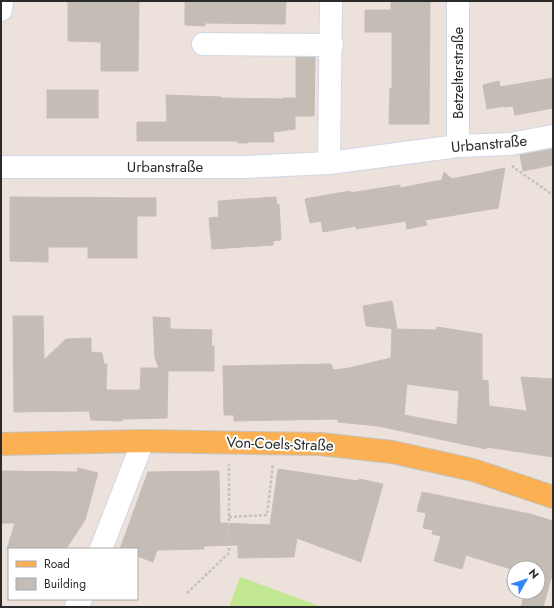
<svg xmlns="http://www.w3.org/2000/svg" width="554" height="608" viewBox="0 0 554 608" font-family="Jost,sans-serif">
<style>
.green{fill:#c1e793}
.building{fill:#c4bdb6;stroke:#c8bdb4;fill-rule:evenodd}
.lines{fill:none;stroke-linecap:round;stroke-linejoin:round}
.minor-casing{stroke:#d0d8e4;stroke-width:24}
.major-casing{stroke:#c3c3c3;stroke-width:24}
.path{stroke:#c3c3c3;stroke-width:2.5;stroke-dasharray:3 2;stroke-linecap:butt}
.minor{stroke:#fff;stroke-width:22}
.major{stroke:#fab053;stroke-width:22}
.labels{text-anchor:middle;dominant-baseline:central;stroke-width:4;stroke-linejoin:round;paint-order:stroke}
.street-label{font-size:15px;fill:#2a2a2a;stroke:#fff}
</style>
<rect width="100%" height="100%" fill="#ede1db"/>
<polygon class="green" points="240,577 322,607 229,607"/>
<g class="building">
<polygon points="68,1 139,1 138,71 101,71 101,42 68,41"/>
<polygon points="185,1 286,1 285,24 205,23 205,26 185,25"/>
<polygon points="391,1 430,1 429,124 389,124 390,88 392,88 392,32 365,32 365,10 391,10"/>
<polygon points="296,57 315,57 314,116 295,116 295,129 273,132 274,142 249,142 247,143 238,143 237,141 137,141 137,122 167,122 166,95 221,97 221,98 283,99 283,98 296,98"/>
<polygon points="553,78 553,108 515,115 513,106 504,107 504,106 487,109 483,85 499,81 500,87"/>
<rect x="47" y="90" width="51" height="28"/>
<polygon points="553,149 553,165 523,171 520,155"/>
<polygon points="505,168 498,208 425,220 427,225 407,229 406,221 356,229 356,226 323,232 321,221 310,223 305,199 350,191 350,193 400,185 400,188 442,180 444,172 452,179"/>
<polygon points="10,197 156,198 156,216 137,216 137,258 88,258 88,247 48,247 48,262 10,261"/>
<polygon points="276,197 277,204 279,204 281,240 273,241 273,245 212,249 209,218 219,217 218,201"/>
<polygon points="392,301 397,329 366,326 363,306"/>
<polygon points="13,316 43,316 44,360 66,339 91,338 91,352 102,353 104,364 107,364 106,390 140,390 141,368 159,368 155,358 153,317 170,318 170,329 212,330 211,346 214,346 214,371 168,371 167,418 122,419 122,421 91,420 89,411 14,412"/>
<path d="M437,327l45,7v46l6,1 1,25 38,5 -6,-34 32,2v78l-67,-10v2l-108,-23 -40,-4v-3l-104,2v-6h-10l-1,-49 108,-2 2,6 16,-2 42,-10 1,-29 44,1zM407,384l52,7 -2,34 -53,-10z"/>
<polygon points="78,468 98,473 85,520 66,549 7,549 15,523 1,523 1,471 77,472"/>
<polygon points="278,469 358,481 359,479 383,484 361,562 297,538 294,557 238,558 238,545 204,546 204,549 157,550 153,562 137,556 137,549 120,549 148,472 219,471 220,523 270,525"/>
<polygon points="422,492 530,514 553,521 553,571 543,607 521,607 525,592 538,592 538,568 514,568 514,570 466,555 462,569 434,561 441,536 432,534 433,530 423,528 426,513 417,511"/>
</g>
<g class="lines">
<defs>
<g id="minor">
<polyline points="1,10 2,1"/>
<polyline points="203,44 332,45"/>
<polyline points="458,146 458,1"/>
<polyline points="329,163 331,1"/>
<polyline points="1,167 245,167 329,163 458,146 510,144 553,136"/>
<polyline points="101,549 143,441"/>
<polyline points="76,607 81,599"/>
</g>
<polyline id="major" points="1,444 143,441 320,444 392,452 473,470 553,497"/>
</defs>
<use href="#minor" class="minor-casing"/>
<use href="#major" class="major-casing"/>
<g class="path">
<polyline points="513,165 513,167 553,195"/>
<polyline points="229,517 267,515 273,464"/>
<polyline points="187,593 229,553 229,464"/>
</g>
<use href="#minor" class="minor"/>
<use href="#major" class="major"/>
</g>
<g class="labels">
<g class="street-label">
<text transform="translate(458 73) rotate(-90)">Betzelterstraße</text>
<text transform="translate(489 144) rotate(-5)">Urbanstraße</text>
<text x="165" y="167">Urbanstraße</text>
<text transform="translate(280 444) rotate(2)">Von-Coels-Straße</text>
</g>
</g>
<rect width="554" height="608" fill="none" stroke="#2a2a2a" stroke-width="4"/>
<rect x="8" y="548" width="130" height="52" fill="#ffffff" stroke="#aaaaaa"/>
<rect x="16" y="561" width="20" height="6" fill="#fab053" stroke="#aaaaaa"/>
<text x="44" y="568" font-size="12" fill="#2a2a2a">Road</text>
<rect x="16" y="578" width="20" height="12" fill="#c4bdb6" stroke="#aaaaaa"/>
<text x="44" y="588" font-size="12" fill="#2a2a2a">Building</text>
<g transform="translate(526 580) rotate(51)"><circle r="19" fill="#ffffff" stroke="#aaaaaa"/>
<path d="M0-3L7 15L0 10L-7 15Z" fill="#3585ff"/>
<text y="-6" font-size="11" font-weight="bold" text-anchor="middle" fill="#2a2a2a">N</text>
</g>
</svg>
